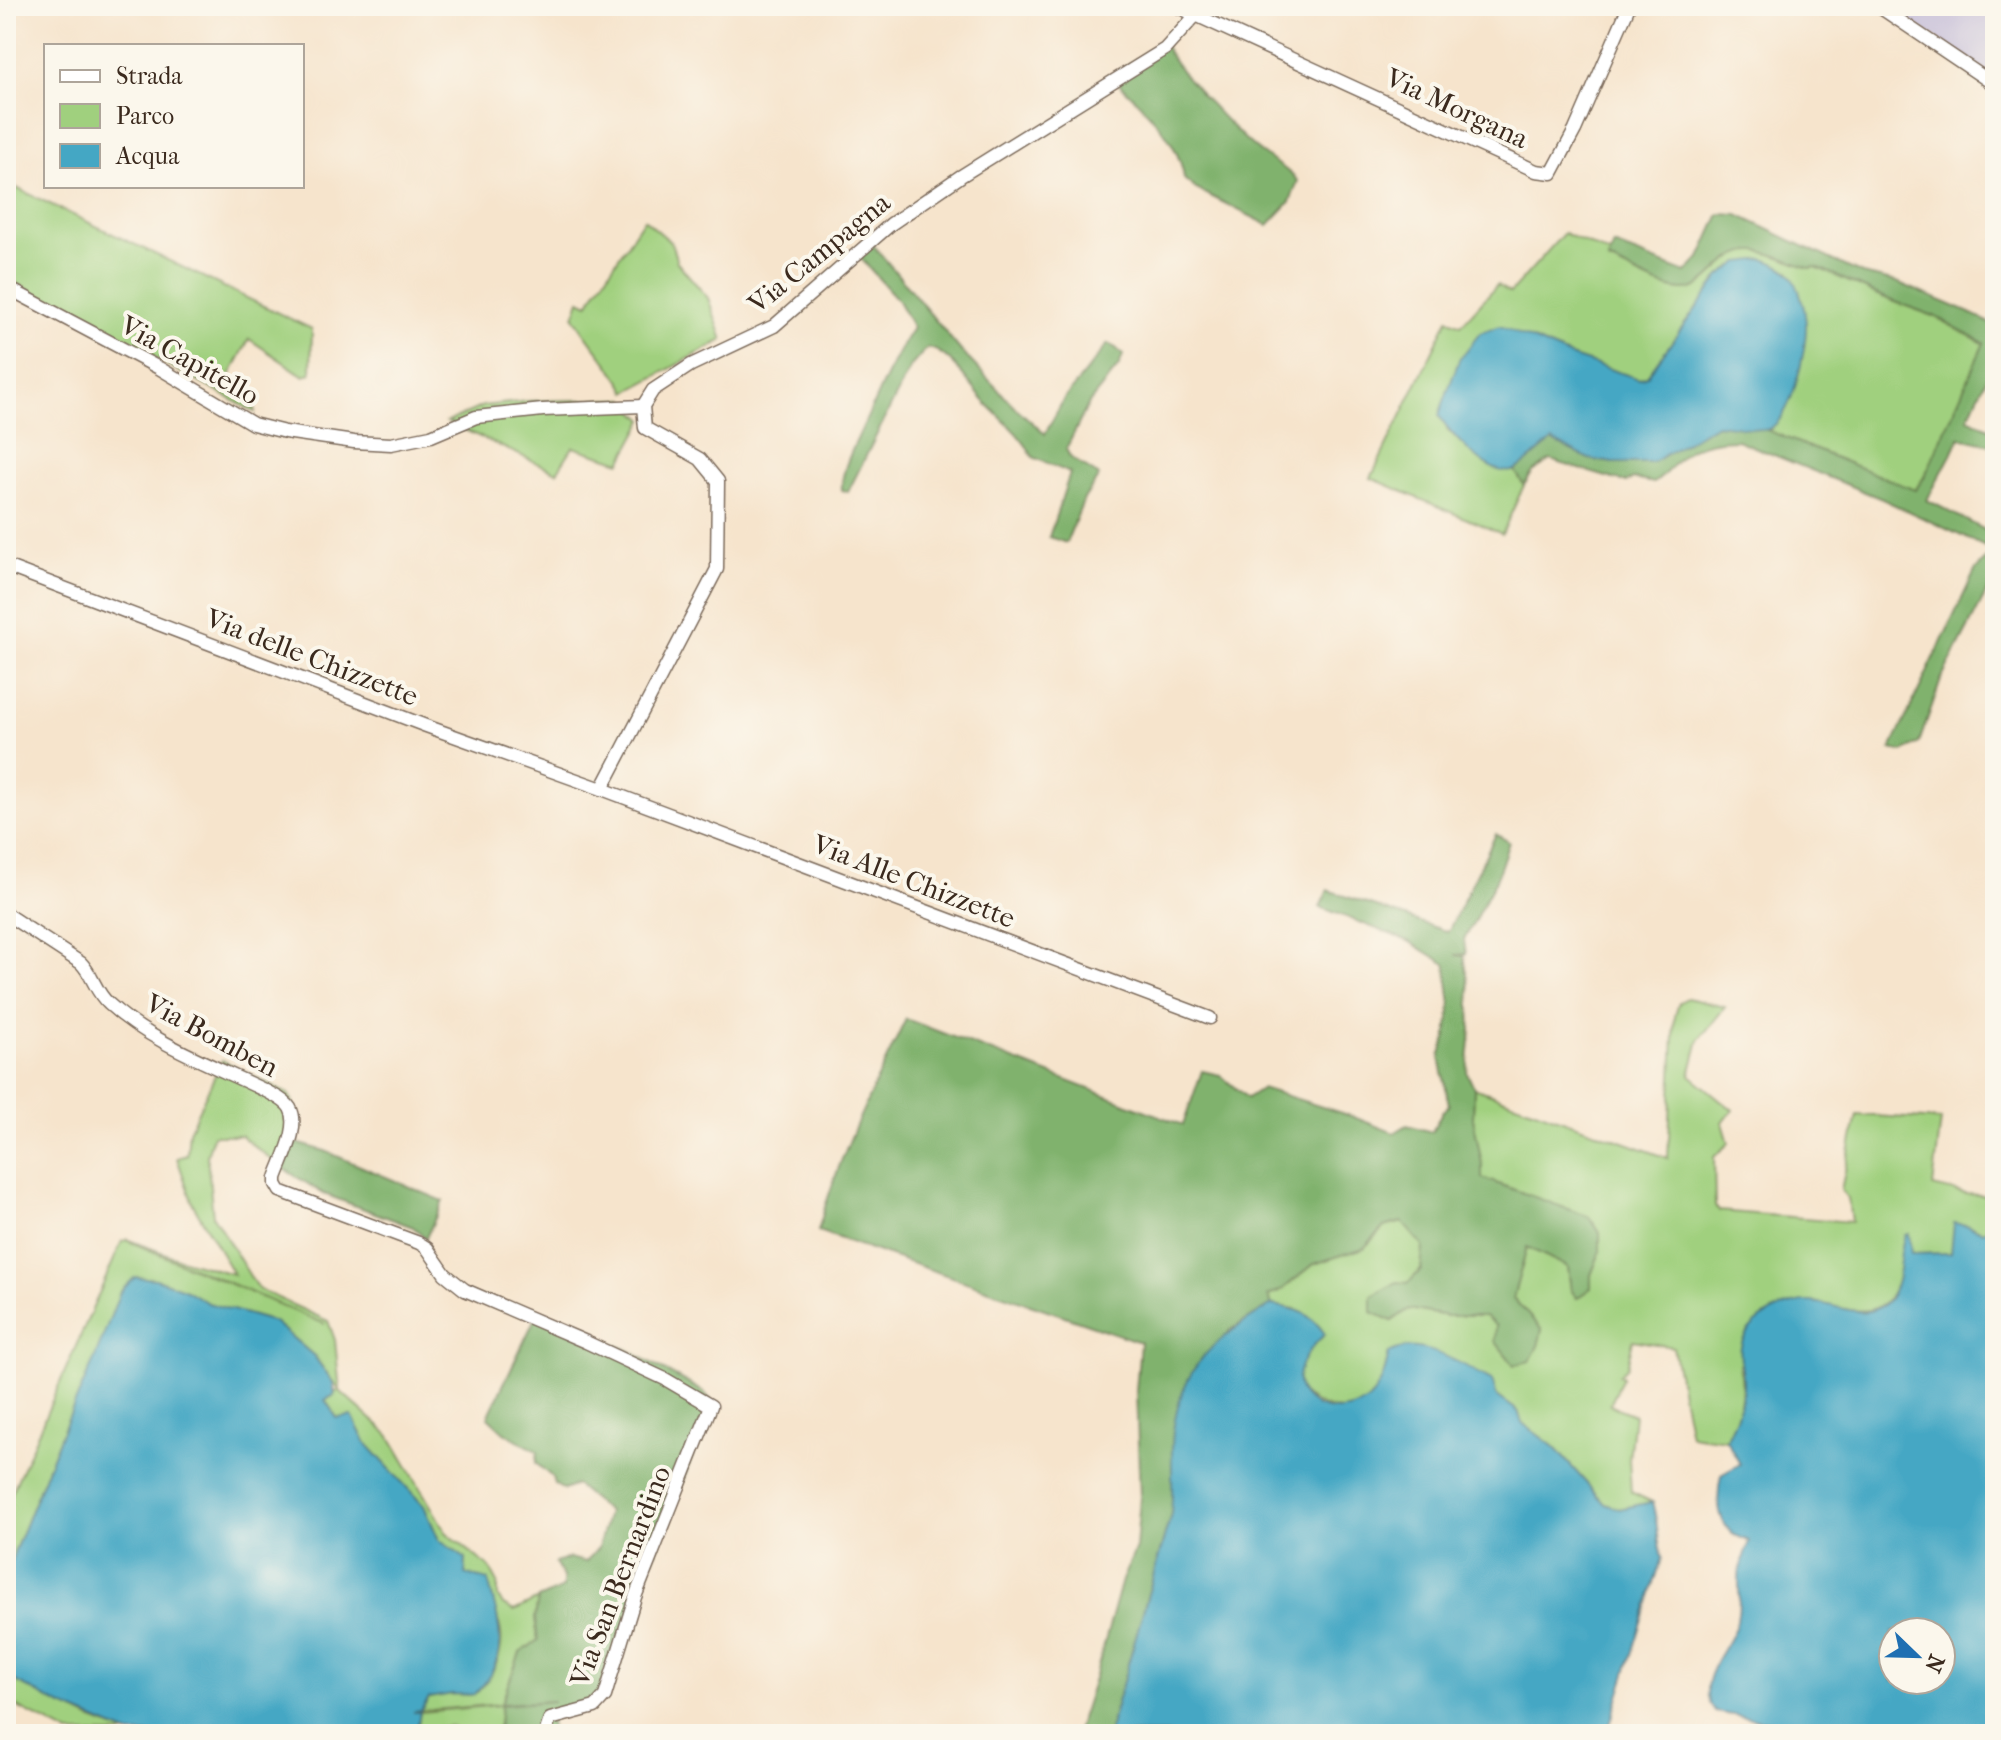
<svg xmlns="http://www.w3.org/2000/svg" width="2001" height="1740" viewBox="0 0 2001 1740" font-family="'IM FELL French Canon',serif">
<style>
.industrial{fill:#c7c0d9}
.green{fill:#a0d07e;stroke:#6e7d4e;stroke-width:2}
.forest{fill:#80b26d;stroke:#5e6e46;stroke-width:2}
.water{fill:#44a7c4;stroke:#406871;stroke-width:2;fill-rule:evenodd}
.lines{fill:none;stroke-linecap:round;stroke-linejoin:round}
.minor-casing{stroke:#7c6b5b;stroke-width:15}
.minor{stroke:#fff;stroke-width:12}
.labels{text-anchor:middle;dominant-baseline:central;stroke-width:8;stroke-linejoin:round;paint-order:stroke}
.street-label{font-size:28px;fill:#3b2a1e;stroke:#fbf7ec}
</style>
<rect width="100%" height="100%" fill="#fbf7ec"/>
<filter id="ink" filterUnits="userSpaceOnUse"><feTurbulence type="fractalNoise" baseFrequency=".0125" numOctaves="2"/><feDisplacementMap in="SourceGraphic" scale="16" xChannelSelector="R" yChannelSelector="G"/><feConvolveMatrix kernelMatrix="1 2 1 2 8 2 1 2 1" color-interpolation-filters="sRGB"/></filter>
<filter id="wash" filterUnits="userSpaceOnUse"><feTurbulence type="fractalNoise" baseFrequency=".006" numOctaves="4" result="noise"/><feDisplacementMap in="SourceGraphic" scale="32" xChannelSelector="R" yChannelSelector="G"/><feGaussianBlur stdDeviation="1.8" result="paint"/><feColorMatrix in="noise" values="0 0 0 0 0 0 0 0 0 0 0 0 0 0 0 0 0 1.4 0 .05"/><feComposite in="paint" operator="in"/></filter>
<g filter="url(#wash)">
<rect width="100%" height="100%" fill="#f6e4cc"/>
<polygon class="industrial" points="1888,6 1995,6 1995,78"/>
<g class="green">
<polygon points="8,184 312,329 311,373 304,376 249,339 224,388 255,404 255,412 8,279"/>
<path d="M644,219l27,23 6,20 31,36 15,42 -96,52c-15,-27 -37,-48 -53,-75l6,-17 8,4z"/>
<path d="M1564,233l46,21 -2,7c23,9 50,28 75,29 27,2 40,-42 73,-39 17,1 37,12 53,17l7,-1 74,33 44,16 51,28 -60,132 -10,14 -16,-5 -133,-55 6,-2 30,-127 -13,-30 -49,-9 -20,14 -73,100 -8,3 -69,-23 -39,-17 -84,90c19,18 40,44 68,42l9,14 -22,49 -131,-56 77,-159 13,6 36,-40 13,8z"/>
<polygon points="626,399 626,402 644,420 621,462 573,447 557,472 447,422 483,406 528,401"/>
<path d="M1687,998l38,9 -26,33 -9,35 43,35 -10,13 6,20 -15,14 1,49 4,5 132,11 -3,-23 -7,-9 16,-75 84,5 -8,66 33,8 29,2v29l-12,6 -17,-6 -15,28 -41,1 -1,-19c-11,14 -6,20 -9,36 -11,54 -48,40 -87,31l-74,63c7,27 0,51 -13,75l-36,-5 -17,-88 -40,-7 -6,27 -8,8 4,2 -13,28 24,10 -5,44 2,33 21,10 -33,7 -14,-5 -51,-57 -32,-24 -4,-12 -21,-15 -108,-43c-3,14 -6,29 -15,41 -18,23 -47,18 -68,3 -5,-4 -10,-8 -10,-15 -1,-20 16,-35 29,-48l-30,-25 -23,-4 -4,-9 15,-7 31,-25 50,-16 20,-21 19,-5 21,24 -3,24 -13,14 1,25 38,7h38l11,9 45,5 -28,-32 14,-51 41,19 3,24 20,-2v-13l9,-23 -10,-35 -108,-38v-15l-9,-46 1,-30 194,70 7,-142 4,-13z"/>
<path d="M222,1060l66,34c16,19 -1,52 -7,73l-41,-32h-27l-6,21 6,60 45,73 70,32 7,19 5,51 49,44 57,97 44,36 8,15v13l5,9 11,6 24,-12 -3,19 3,22 -18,13 -19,51 -81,7 9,-13 23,-4 22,1c18,-17 32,-43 26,-68 -3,-14 -27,-40 -36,-53l2,-15 -27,-19 -15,-34 -59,-64 -13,-26 -14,3 -13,-19 14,-10 -25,-34 -40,-34 -67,-19 -23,-14 -28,-10 -21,-2 -72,153 -57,143v-67l116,-265 4,-1 199,84 -199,-85 54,20 53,15 -40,-70 -16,-46 10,-3 2,-24z"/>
<polygon points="6,1676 90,1719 129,1734 69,1734 6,1701"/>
<polygon points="501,1705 499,1725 493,1734 466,1734 451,1726 431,1728 433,1734 416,1734 420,1712"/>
<polygon points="1772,1722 1995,1734 1777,1734 1781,1732"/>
</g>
<g class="forest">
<path d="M1163,41c6,23 79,99 100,113 14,10 22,13 35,27l-8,21 -22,23 -72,-36 -12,-10c-4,-41 -44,-74 -72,-103z"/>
<path d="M1720,214l18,1 124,59 35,8 82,35 16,10v33l-27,58 27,13v15l-35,-8 -33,62 68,35v41l-54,104 -22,63 -16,9 -12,-3 84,-178 19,-20 -112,-52 -145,-59c-16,0 -36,3 -50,12 -13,9 -20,23 -33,31l-20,-4 -8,3 -13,-3 -63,-19 -17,12 -9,13 -9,-14 26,-23 12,-7 36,18 24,4h38l66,-39 45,4 153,62 10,-14 59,-133 -50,-27 -44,-16 -73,-33 -8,1c-16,-5 -36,-16 -53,-17 -33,-2 -47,41 -74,39 -24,-2 -52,-20 -74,-30l6,-15 72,28 14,-15z"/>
<path d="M869,240l92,111 54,56 30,27 19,-35 44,-55 8,4 7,7 -4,11 -30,37 -23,46 4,8 29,19 -15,23 -18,44 -17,-6 21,-64 -37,-16c-11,-21 -29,-36 -46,-53 -15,-15 -38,-55 -60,-56l-16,18 -63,126 -6,-2c-2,-17 12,-44 19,-59 17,-36 30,-70 52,-103l-16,-29 -41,-46z"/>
<path d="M1496,834l13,8 -13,38 -32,60 2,14 -11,1 9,1 5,29 2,44 -4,44 7,15 -1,30 9,46v14l108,39 10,16v19l-9,23v13l-14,10 -6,-8 -3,-23 -41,-20 -14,51 29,32 -4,16 -8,15 -16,4 -19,-24 1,-15 -11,-10h-38l-38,-7 -17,12 -20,-9v-16l25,-14 11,1 13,-13 2,-24 -21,-24 -18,5 -20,21 -50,16 -31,25 -15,7 4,9 -43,26 -56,104 1,52 -3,27 -63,220h-32l23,-71 23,-83 14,-32 4,-51 -4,-106 4,-49 -322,-111c20,-75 55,-143 88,-212l277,106 19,-54 18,4 27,23 15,-10 89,28 43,17 13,-8 25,7 10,-20 7,-7 -9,-48 7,-21 4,-31 -5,-41 -38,-23 -88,-34 8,-17 120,42z"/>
<polygon points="293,1142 325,1151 443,1201 426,1238 413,1227 324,1194 281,1167"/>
<polygon points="538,1312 626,1349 704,1392 713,1403 651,1564 605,1697 559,1710 550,1723 553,1734 493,1734 499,1725 501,1705 554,1701 501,1704 520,1653 538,1640 535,1618 538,1599 563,1588 563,1577 555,1563 569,1558 586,1562 598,1548 608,1512 576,1485 564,1490 554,1484 552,1477 536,1463 538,1452 504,1432 488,1417"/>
</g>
<g class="water">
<path d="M1764,259c9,4 22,8 27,16 9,13 14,33 15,48 1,25 -14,100 -40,107l-49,-6 -66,39h-38l-24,-4 -36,-18c-13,7 -30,28 -41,30 -24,6 -63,-38 -73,-56l20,-55 21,-27 20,-7 70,30 69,23 8,-3 73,-100 20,-14z"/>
<path d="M1954,1223l12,2 17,6 12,-6v508l-209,-9 -71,-12c-25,-33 16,-63 22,-91 3,-16 2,-22 2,-37 -1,-15 6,-29 10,-43 -5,-2 -14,-5 -18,-9 -15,-14 -14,-39 -10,-57l19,-11 -14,-24c9,-18 18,-38 17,-59 -1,-24 -10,-36 12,-57 14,-13 37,-23 56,-22 24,1 57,22 77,-2 15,-19 9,-44 17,-65l4,-1 2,20 40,-1zM1893,1632h48v48h-48z"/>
<path d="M135,1277l21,2 28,10 24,14 66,19 40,34 19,27 2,12 -10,5 12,18 15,-2 13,26 59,64 15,34 27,19 -1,15 23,6c12,46 24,78 -14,115l-22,-1 -23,4 -9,13 -7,1h7l-4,22h-287l-69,-29 -54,-29v-103l57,-143 31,-70 26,-68z"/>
<path d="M1272,1305c26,4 38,7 53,29 -73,68 22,97 49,59 9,-12 12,-26 15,-40 30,-18 75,13 103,27l5,16 21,15 4,12 32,24 51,57 14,5 33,-7c6,19 5,37 10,56l-55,176h-499l63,-220c3,-27 -1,-54 2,-82 8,-69 43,-93 99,-127z"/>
</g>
</g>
<g filter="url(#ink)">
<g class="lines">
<defs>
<g id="minor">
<polyline points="1176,6 1536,171 1552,173 1575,130 1629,6"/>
<polyline points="1878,6 1995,85"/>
<polyline points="6,287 159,368 253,424 285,432 354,442 391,444 431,436 476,417 543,410 643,406"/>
<polyline points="6,566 426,726 602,789 1210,1018"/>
<polyline points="602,789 717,569 718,481 700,459 645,428 643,406 653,390 691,365 774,326 891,224 961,176 1165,49 1196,15"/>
<path d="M6,914l75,49c12,12 14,29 28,41 44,40 106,62 159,88 7,4 17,8 22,16 11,19 -8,52 -14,70v6l4,7 139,52 8,5 18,26 20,16 121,52 79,37 46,27 -76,191 -30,99 -10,11 -45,12 -5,15"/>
</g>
</defs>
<use href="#minor" class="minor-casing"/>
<use href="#minor" class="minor"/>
</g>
</g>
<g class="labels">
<g class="street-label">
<text transform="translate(1457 108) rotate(25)">Via Morgana</text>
<text transform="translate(819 253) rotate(-39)">Via Campagna</text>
<text transform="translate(190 360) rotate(29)">Via Capitello</text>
<text transform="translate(312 657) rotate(21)">Via delle Chizzette</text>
<text transform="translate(914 881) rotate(21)">Via Alle Chizzette</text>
<text transform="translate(212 1035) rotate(28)">Via Bomben</text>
<text transform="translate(620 1576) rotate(-69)">Via San Bernardino</text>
</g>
</g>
<rect width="2001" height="1740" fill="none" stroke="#fbf7ec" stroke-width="32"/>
<rect x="44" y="44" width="260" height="144" fill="#fbf7ec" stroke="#aea59a" stroke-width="2"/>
<rect x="60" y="70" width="40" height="12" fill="#ffffff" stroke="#aea59a" stroke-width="2"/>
<text x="116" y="84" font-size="24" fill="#3b2a1e">Strada</text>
<rect x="60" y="104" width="40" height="24" fill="#a0d07e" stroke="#aea59a" stroke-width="2"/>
<text x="116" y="124" font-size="24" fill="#3b2a1e">Parco</text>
<rect x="60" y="144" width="40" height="24" fill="#44a7c4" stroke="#aea59a" stroke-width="2"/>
<text x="116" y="164" font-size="24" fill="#3b2a1e">Acqua</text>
<g transform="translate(1917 1656) rotate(113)"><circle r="38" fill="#fbf7ec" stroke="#aea59a" stroke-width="2"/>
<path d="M0-6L14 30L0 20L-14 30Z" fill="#1f6fb2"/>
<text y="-12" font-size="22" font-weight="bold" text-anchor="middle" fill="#3b2a1e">N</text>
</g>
</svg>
